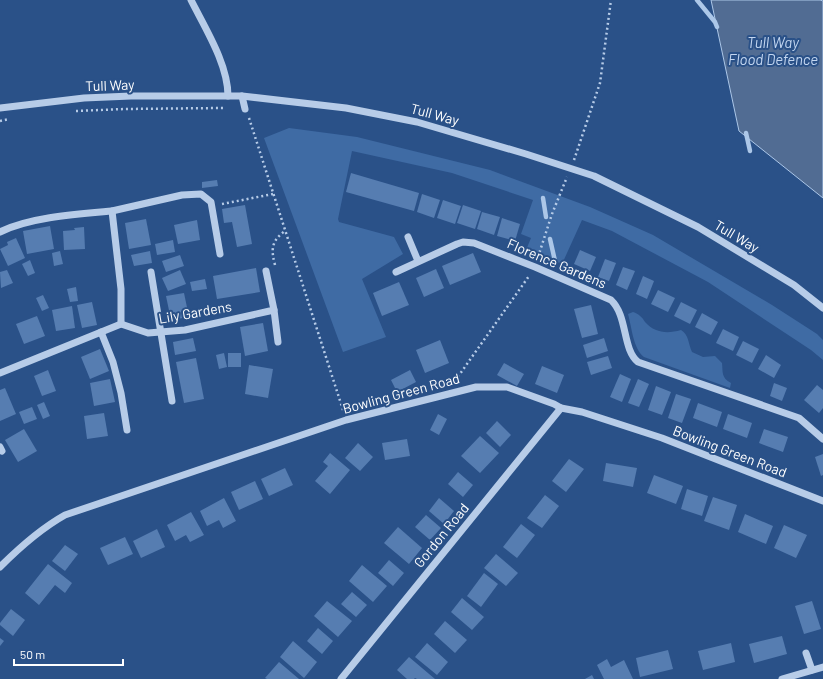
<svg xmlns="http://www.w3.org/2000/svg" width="823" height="679" viewBox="0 0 823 679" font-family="Barlow,sans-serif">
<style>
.green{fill:#3f6ba4}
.water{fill:#516c93;stroke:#acc7e8}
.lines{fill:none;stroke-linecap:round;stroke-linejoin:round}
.stream{stroke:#acc7e8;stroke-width:4.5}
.building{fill:#567db1}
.path{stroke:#b7cce8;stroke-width:2.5;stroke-dasharray:2 3;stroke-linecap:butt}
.minor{stroke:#b7cce8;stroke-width:7}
.labels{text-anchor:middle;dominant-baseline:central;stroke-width:4;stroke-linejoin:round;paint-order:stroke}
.street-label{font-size:14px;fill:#fff;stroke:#2a5188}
.water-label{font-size:15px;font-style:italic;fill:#c3d6f0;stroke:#2a5188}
</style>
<rect width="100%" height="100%" fill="#2a5188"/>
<g class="green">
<polygon points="289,128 357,137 490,170 590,207 653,235 772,305 817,334 823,340 823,360 811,350 708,282 612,231 582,220 562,264 526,250 531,238 521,234 533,200 452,173 352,151 338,219 339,222 394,237 403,254 362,279 386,337 343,352 264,138"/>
<path d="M633,312c6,2 9,5 12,10 10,11 22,12 36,8 8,5 7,13 11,22l11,5 12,-1 7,7c1,9 -1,15 9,20l-1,5 -86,-31c-11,-9 -12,-29 -16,-43z"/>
</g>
<polygon class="water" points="711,0 820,0 823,1 823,198 739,131"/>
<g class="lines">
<g class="stream">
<polyline points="697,0 715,22 717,27"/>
<polyline points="746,133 750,151"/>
<polyline points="543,198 546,217"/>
<polyline points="550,239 555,261"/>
</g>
</g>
<g class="building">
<polygon points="351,173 419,193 414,211 346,192"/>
<polygon points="217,180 218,186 202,188 202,182"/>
<polygon points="422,194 440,200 434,218 417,212"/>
<polygon points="443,200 461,206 455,224 437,218"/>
<polygon points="245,205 252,244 237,247 232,222 224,223 222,209"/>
<polygon points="463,205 481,211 475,229 457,223"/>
<polygon points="482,212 500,217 494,235 477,229"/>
<polygon points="502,218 520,224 515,241 497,236"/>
<polygon points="146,219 151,245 129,249 125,223"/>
<polygon points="197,220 200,240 178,244 174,225"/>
<polygon points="50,226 54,249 27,254 23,231"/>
<polygon points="84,227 85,249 64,250 63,231 75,230 74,228"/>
<polygon points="16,238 25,258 8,266 0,249 8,245 7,242"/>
<polygon points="173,240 175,252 157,255 155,244"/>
<polygon points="580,250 596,257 590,271 574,264"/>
<polygon points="60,251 63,264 54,266 52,253"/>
<polygon points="150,251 152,263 134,266 131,255"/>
<polygon points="473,253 481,272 450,285 442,266"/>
<polygon points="180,255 184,266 166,272 162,261"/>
<polygon points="605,259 616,263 609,281 598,277"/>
<polygon points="30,260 35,273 28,276 22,264"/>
<polygon points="623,267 635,271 627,290 616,285"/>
<polygon points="256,268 260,292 217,299 213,276"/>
<polygon points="436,269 444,288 424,297 416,278"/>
<polygon points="7,270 13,283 1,288 0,272"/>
<polygon points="180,270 186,284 168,291 162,278"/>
<polygon points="643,276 654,281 647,299 636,294"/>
<polygon points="205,279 207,289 192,291 190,282"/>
<polygon points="399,282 409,305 382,316 373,293"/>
<polygon points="76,287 78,301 70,302 67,289"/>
<polygon points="658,290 675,298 668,312 651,304"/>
<polygon points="184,293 189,317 171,320 166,296"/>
<polygon points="43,295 49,308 42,311 36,298"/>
<polygon points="92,302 97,325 82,328 77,305"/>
<polygon points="681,302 697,310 690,324 674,316"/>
<polygon points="591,305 598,334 582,338 574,309"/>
<polygon points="72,306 75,328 56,331 52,310"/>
<polygon points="702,313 718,322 711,335 695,327"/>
<polygon points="37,316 45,336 24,344 16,324"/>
<polygon points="263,323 268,351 245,356 240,327"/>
<polygon points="723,329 739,337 733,351 716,343"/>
<polygon points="193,338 196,351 175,355 173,342"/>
<polygon points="604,338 608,351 587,358 583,345"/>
<polygon points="440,340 449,363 425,373 416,350"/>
<polygon points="743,341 759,349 752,363 736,355"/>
<polygon points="100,349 109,371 90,379 81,357"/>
<polygon points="224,353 227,367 219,369 216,355"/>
<rect x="228" y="353" width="13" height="14"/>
<polygon points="766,355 781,365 774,378 758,369"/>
<polygon points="608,356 612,368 591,375 587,362"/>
<polygon points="196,358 204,399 184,403 176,362"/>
<polygon points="504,363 524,374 517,386 497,375"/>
<polygon points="249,365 273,369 268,398 245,394"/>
<polygon points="542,366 564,375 557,393 535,384"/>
<polygon points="48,370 56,391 42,396 34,376"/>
<polygon points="410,370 416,382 397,392 391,380"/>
<polygon points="620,374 631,379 622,402 610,397"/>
<polygon points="110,379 115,402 94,406 90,383"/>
<polygon points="638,379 649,384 639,407 628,403"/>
<polygon points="774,383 787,388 782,401 770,396"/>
<polygon points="817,385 823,390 823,408 819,413 804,400"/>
<polygon points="656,386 671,392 662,415 648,410"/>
<polygon points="5,388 16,414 0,421 0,390"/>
<polygon points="676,394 691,399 682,423 668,418"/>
<polygon points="44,402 50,416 43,419 37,405"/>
<polygon points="698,403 722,412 717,427 693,418"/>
<polygon points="32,407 37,419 24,424 19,412"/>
<polygon points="104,413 108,436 87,439 84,416"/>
<polygon points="438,414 447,419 439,435 430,430"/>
<polygon points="728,414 752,423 747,438 723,429"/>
<polygon points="497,421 511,435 500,447 486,433"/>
<polygon points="24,429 37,451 18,462 5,440"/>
<polygon points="764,429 788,437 783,452 759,443"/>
<polygon points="480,436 499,453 480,473 461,456"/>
<polygon points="407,439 410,456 385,460 382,443"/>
<polygon points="358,443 373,457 360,471 345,458"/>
<polygon points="330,453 350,470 330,494 315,481 328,466 323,462"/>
<polygon points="823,454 823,475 821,476 815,457"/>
<polygon points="569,459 584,469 566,492 552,481"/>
<polygon points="606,463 637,468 633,487 603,481"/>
<polygon points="285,468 293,485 269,496 261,479"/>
<polygon points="458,472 473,485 463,497 448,484"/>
<polygon points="654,475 683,486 676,504 647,493"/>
<polygon points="255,481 263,499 239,510 231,492"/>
<polygon points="687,489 708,496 702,516 681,509"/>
<polygon points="545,495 559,506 542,528 527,518"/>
<polygon points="713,497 737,505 729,530 704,521"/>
<polygon points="224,498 236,521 223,528 219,520 207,526 200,511"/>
<polygon points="439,498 454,511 444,524 429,511"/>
<polygon points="191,512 204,535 190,542 186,535 175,541 167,525"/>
<polygon points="745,514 773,526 766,544 738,532"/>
<polygon points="426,515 441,528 430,540 415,527"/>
<polygon points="521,524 535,535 517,558 503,547"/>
<polygon points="784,525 807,535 796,558 774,548"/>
<polygon points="398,527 422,548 409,564 384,543"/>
<polygon points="157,529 165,547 141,558 133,541"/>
<polygon points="125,537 133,554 108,565 100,548"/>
<polygon points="65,545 78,554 65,571 52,561"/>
<polygon points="496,554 518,573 506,586 484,568"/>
<polygon points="389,560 404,573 393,586 378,573"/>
<polygon points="48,564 72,583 65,593 55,585 39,605 25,593"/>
<polygon points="362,565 387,586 373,602 349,581"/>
<polygon points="484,573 498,584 481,607 467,596"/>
<polygon points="352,592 367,605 356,617 341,604"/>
<polygon points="462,598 484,617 472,630 451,612"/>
<polygon points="327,601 352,621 338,637 314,616"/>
<polygon points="812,601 821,629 804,634 795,606"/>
<polygon points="11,609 25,620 13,636 0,625 0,623"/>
<polygon points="445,621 467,640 455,653 434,634"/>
<polygon points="318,628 333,641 322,654 307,641"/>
<polygon points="782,636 787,654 754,663 749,644"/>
<polygon points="0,638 4,641 0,646"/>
<polygon points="293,641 317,662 304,678 280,657"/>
<polygon points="427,643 448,662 437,675 415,657"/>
<polygon points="731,643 735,662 703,670 698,651"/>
<polygon points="668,650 673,669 640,677 636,658"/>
<polygon points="409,657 435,679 417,679 415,678 414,679 407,679 397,670"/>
<polygon points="607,659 611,667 624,660 633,679 604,679 597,665"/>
<polygon points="279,662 299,679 267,679 265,678"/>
<polygon points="592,675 594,679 585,679"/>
</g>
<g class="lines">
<g class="path">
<polyline points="76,111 124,109 223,108"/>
<polyline points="249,118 343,410"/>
<polyline points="0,121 9,119"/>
<polyline points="574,160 600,83 611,0"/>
<polyline points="222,204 273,194"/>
<polyline points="538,257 552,214 567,177"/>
<path d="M275,265c-4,-15 -4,-24 10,-34"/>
<polyline points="455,381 529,276"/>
</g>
<g class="minor">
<path d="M191,0c14,28 37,64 37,96"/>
<polyline points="242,96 245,109"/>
<polyline points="0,108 84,98 131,96 242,96 346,108 417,122 526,154 594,176 698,227 794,285 823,308"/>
<polyline points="112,211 182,195 201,194 211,202 220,254"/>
<path d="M0,232c30,-15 78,-18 112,-21l9,78v35"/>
<polyline points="408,237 418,261"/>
<polyline points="151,272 172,401"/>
<path d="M396,272l61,-28 6,-2 11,1 61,24 76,33c17,16 11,49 27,62l161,56 24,21"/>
<polyline points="274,310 278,342"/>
<polyline points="101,332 113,362 121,393 127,430"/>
<polyline points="0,373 121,324 148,333 185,330 274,310 266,271"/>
<polyline points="0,447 2,451"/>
<path d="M0,567c20,-20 40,-38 65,-52l281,-95 130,-33h31l47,17 7,4 21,4 80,26 161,63"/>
<polyline points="806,653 812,670"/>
<polyline points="341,679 561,408"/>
<polyline points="782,679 823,667"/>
</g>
</g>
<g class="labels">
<g class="street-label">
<text transform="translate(110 85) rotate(-2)">Tull Way</text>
<text transform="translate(435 114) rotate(15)">Tull Way</text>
<text transform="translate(737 236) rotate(31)">Tull Way</text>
<text transform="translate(557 263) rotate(23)">Florence Gardens</text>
<text transform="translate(195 312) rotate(-10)">Lily Gardens</text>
<text transform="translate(401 393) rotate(-15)">Bowling Green Road</text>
<text transform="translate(730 451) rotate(21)">Bowling Green Road</text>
<text transform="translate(441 535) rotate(-51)">Gordon Road</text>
</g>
<g class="water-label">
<text x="773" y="42">Tull Way<tspan x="773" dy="17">Flood Defence</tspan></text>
</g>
</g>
<path d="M14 659v6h109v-6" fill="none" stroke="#ffffff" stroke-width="2"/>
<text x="20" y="659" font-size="12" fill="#ffffff" stroke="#2a5188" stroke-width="3" paint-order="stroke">50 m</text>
</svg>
